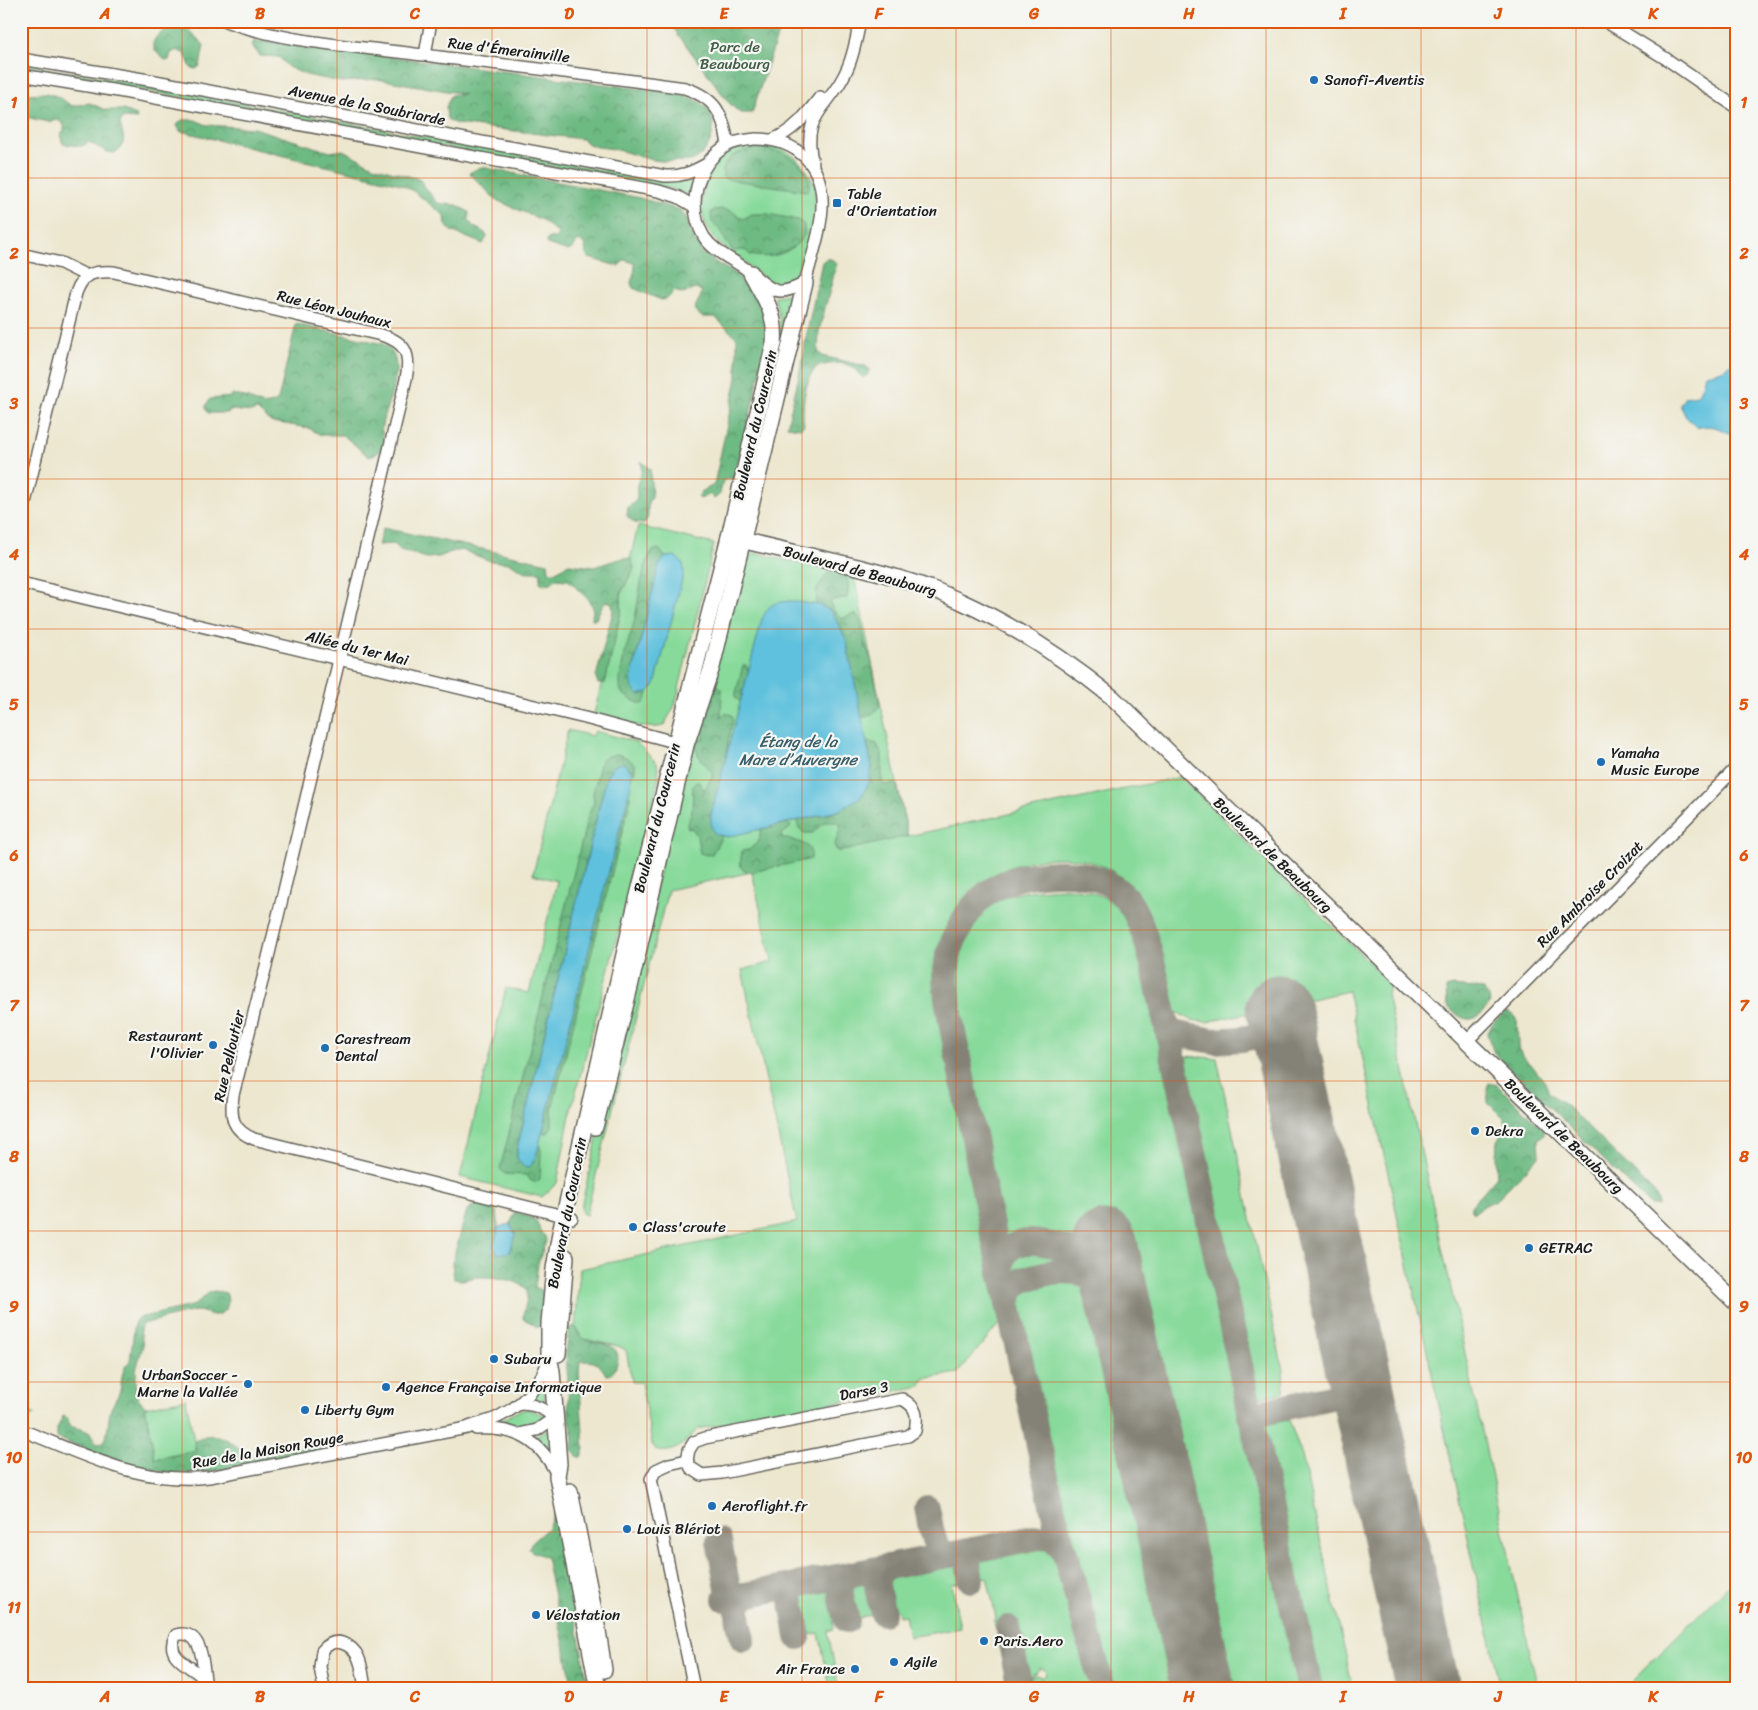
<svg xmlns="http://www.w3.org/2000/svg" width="1758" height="1710" viewBox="0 0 1758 1710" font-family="Sriracha,sans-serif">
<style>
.grass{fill:#88da9b;stroke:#527b5c}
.forest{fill:url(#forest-crowns);stroke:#456b50}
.water{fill:#5fc1dd;stroke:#3e6e7c}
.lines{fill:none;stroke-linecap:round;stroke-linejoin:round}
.taxiway{stroke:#848276;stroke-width:26}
.runway{stroke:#848276;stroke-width:65}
.minor-casing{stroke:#65635b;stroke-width:14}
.major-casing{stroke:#65635b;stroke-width:18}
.minor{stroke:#fff;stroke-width:11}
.major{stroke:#fff;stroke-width:15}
.grid{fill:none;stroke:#de560d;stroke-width:1;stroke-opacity:0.55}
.poi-dot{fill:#1f6fb2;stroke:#f6f6f2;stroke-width:2}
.labels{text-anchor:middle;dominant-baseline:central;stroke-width:4.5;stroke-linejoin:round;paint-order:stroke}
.park-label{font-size:15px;fill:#425e48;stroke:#f6f6f2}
.street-label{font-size:15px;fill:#1c1c1c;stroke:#f6f6f2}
.poi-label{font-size:15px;fill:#1c1c1c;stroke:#f6f6f2;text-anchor:start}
.water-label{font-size:16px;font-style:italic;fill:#375e69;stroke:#f6f6f2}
.neatline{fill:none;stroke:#de560d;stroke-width:2}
.grid-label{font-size:16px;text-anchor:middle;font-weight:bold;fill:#de560d}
</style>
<defs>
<pattern id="forest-crowns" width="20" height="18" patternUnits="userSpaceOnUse" patternTransform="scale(1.25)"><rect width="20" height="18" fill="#6eba83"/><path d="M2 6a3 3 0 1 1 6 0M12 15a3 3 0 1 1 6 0" fill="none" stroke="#5a966a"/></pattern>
</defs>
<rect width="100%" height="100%" fill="#f6f6f2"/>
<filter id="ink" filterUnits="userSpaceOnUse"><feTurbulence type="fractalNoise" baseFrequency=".02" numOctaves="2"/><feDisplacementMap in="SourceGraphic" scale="10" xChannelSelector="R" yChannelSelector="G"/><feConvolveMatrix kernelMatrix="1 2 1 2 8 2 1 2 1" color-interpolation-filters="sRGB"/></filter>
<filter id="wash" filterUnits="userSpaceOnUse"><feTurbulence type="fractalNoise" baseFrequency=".0096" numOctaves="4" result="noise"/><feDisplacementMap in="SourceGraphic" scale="20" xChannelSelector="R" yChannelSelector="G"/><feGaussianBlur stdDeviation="1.12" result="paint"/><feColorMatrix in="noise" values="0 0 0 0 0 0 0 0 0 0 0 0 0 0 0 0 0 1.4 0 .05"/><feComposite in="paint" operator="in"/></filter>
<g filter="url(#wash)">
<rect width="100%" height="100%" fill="#ede7cf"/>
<g class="grass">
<polygon points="21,64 122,81 672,183 691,181 689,195 673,189 634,182 121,86 21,69"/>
<path d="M752,145c9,0 18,0 27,3 26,10 42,39 38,66 -4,21 -11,43 -17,64l-4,6 -18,4 -62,-47c-7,-10 -15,-23 -15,-36 0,-5 2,-11 3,-16 5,-26 21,-41 48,-44z"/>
<polygon points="795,293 781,352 779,352 780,320 774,296"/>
<path d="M638,526l76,18 -39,161c-3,8 -8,12 -10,20 -15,8 -54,-7 -71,-11l7,-29 4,-2 16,-72v-18l13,-25 -4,-9z"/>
<path d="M756,553l98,23 54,260 272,-59 211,207 -4,10 151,695h-37l-153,-698 -141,31 -15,-2 -18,-9c-9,-41 -17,-97 -48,-129 -17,-17 -38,-23 -62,-24 -64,-1 -115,36 -128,100 -1,6 -3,12 -3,18 -1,6 1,13 2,19 3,31 12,62 19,93 17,76 34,152 51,229l-47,56 -35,6 -2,7 -223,43c-12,13 -22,25 -41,22l-5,-7 -11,-62h-9l-6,-32 -8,-4 -35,-7 -8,-12 5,-58 217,-47 -55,-252 30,-8 -20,-90 -84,18 -82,325 -4,-2 -1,-6 87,-372 75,-271 8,-9z"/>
<polygon points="568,730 592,736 595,731 636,742 657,763 659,777 640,851 571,1110 557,1183 542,1197 460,1177 506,988 529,993 557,881 533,874"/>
<path d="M1065,888c47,4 55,18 73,58l163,743h-84l-99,-450 -40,8 -33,-10 -10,-1 -34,7 -3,-15 2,-1c-9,-51 -18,-102 -27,-153 -5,-31 -13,-63 -14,-94 0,-21 4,-48 19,-64 22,-25 56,-26 87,-28z"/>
<polygon points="1181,1056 1217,1058 1283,1370 1284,1392 1259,1398"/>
<path d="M1041,1248l27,7 14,8 -4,2h-16l-38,7 -12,-4c-8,-17 18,-20 29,-20z"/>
<path d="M1066,1277c19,-2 31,11 37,27l85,385h-79l-40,-137 -54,-243c1,-29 28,-28 51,-32z"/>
<polygon points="544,1381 545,1404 531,1400"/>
<polygon points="186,1399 196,1451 155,1459 145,1407"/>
<path d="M527,1409l18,6v3c-18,16 -29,8 -49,6l20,-12z"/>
<polygon points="1289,1420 1302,1456 1353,1689 1323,1689 1265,1425"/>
<polygon points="548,1429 550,1452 550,1453 533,1437"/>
<polygon points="1042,1544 1051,1545 1058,1551 1097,1689 1023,1689 1021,1679 1037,1675 1042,1677 1045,1676 1046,1671 1044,1669 1040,1668 1036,1673 1021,1678 1010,1624 1005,1626 1010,1656 1001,1656 994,1621 996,1618 987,1577 976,1579 972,1561 976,1557"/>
<polygon points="957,1562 963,1566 965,1577 963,1582 952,1584 960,1628 909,1637 905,1615 899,1616 898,1610 890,1611 883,1577"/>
<polygon points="1737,1577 1737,1689 1623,1689"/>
<polygon points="869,1579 876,1614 854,1619 847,1584"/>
<polygon points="832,1586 840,1621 833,1622 834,1629 828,1631 838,1686 830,1688 819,1633 807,1635 801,1632 794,1600 798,1593"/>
</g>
<g class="forest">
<polygon points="668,21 782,21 752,113 740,113 729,103"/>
<path d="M175,26l11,2 18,17 -4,21 -4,3 -5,-1 -6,-14 -8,-4 -6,3 -2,7h-4l-10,-9 -2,-8c4,-10 12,-13 22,-17z"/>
<path d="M254,41c34,2 67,9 100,11l326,42c9,3 20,6 27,14 13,14 4,45 -14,52 -4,2 -11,1 -15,1 -27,2 -36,-5 -60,-11 -15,-4 -24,0 -36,-11l-126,-15 -9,-5 -1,-12 5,-12 13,-1 -87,-15 -36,3 -35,-7 -18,-8 -9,-10 -19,-1 -8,-10z"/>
<path d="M46,93l11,3 15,10 18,-3 15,7h18l13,5 1,4 -14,-1 -3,5c3,15 8,19 -5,30l-8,-1 -18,-10 -7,4 -19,-2 -3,-9 4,-4v-7l-7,-4 -9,2 -27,-6v-22z"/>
<path d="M182,120h13l12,5 47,3 76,24 13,-2 30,16 46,13 18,24 20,2 12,7c-2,14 5,14 16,21l2,4 -4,7 -32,-13 -5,-6 -2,-10 -32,-25 -15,-7 -217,-52 -3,-6z"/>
<path d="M761,148c22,3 51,14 48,41l-2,2 -82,-12 -2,-2c-3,-22 22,-28 38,-29z"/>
<path d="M481,167l159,31 40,12 7,9 4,14 11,19 16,12 18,10 21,23 7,10 4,21 -1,16 -33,135 -11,1 -3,14 -6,5 -4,-5 -10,5 -2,-2 3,-5 13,-7 23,-107v-40l-22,-21h-13l-7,-6c0,-8 6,-12 7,-20l-7,-2 -13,5 -7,-3 -8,8 -6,1 -28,-12 -2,-5 4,-14 -1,-6 -9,-3 -7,6 -29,-8 -3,-3 -1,-11 -7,-3 -6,8 -4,2 -21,-7 -1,-3 3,-3h7l2,-5 -16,-13 -46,-20 -27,-27z"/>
<path d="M722,209l9,2 12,8 9,-5h16l30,6 6,5 1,9c-12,19 -33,26 -55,21 -5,-8 -9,-4 -17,-4l-8,-11 -3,-8 -10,-10 -1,-8 2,-4z"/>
<path d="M826,259h5l6,4 -18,68 -1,20 4,5 43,10 4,3 -1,5 -4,4c-6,-3 -7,-8 -12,-11 -10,-7 -25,-3 -36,0 -11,14 -15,40 -12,58l-3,3 -14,-2 17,-72 1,-12 17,-80z"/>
<path d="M296,324l87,20c28,16 3,57 -1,81 -2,10 6,15 -1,26l-12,6 -26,-22h-22l-13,-7 -29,-5h-7l-15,-13 -6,2 -18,-2 -6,3h-19c-4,-6 -2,-8 2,-14l21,-2v-2c5,1 13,1 17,3 11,6 18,10 30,2z"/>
<path d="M641,461l9,8 2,29 -4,4v15l-4,7 -9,-1 -8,-7 1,-9c14,-9 7,-10 9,-22 2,-10 7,-11 4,-24z"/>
<polygon points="383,528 548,563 549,571 552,573 569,564 594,567 616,560 625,558 631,559 634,568 621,593 621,611 605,683 598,684 596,677 613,611 612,603 606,601 601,608 596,619 592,619 593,607 587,598 568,580 556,579 551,583 544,585 540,582 541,572 525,572 510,563 490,561 462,550 451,552 439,557 427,558 400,550 394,544 378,545"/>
<path d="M659,549l6,8 -6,9 -28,113 8,16 9,-3 -2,8 -3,4c-5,0 -21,-9 -22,-13 -5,-16 10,-56 14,-73 5,-23 5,-45 17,-67z"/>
<path d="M830,570l15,4c4,8 4,16 2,24l-15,2 -2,3 4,8 7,8 13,-5 3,1 4,7 4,21 6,16 9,46c-4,7 -11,13 -19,12l-15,-78 -15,-28 -15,-6 1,-16z"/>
<polygon points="743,665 746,665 749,671 741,700 739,701 735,697"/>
<path d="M716,686h3l3,3 -1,29 4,-5 7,2 1,5 -5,21 -1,12 -16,61 4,20 7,2 -10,18 -6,1 -6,-2 -3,-17 -4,-7 -5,-1 -1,-4 5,-13 1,-25 3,-4h3l5,8 8,-13v-5c-7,-9 -18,-17 -16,-31l8,-2c1,-6 0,-7 -1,-13 0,-7 4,-18 9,-22l1,-13z"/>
<path d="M870,742l7,2 5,10v28l2,3 9,-1 4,2 11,50 -69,16 -4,-4c0,-9 6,-16 5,-25l-3,-1h-13l-11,11h-9c-4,-4 -8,-6 -6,-13l40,-9 34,-44 -5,-24z"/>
<path d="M616,754c7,1 14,5 19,11v7l-4,2 -24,1 -90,374v9l19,-1 3,-15 2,9 -1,28 -4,3 -6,-2 -4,-5 -21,-1 -5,-5 88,-353 6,-14 -1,-8 8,-34 5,-3z"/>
<polygon points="628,795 630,796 630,801 552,1109 552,1126 548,1133 542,1132"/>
<path d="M788,823l3,3 -2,3 -7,5v4c13,3 31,4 29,21l-59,13c-14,1 -12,-10 -10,-21l7,-1 10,-9 2,-12z"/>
<path d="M1453,986l30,3 6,7 1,7c-14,21 -25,21 -43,3l-1,-18z"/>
<polygon points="1505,1012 1508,1012 1517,1018 1518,1046 1522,1056 1530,1063 1545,1082 1549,1093 1568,1107 1654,1192 1658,1199 1658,1205 1650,1205 1494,1053 1487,1034 1493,1023"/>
<polygon points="1489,1083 1497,1085 1543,1129 1544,1135 1538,1139 1539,1156 1533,1163 1496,1200 1483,1206 1474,1213 1471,1211 1471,1206 1497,1176 1496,1158 1497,1141 1506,1125 1505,1120 1488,1103 1487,1088"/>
<path d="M477,1203c28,-1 22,25 16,43l22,-12 -5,-10 5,-11c6,0 19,4 22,9 3,6 2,10 8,14l1,5 -8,22 -3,24 11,6 -3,34h-7l-2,-3 -11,-5c0,-8 5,-18 4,-27 -1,-12 -36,-15 -46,-15 -10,0 -16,5 -27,2l-2,-16 15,-53z"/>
<path d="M215,1291l11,2c3,7 3,16 -5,20 -8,6 -17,-3 -26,-2 -17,3 -35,9 -53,13l-2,5 3,16 -7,25v19l1,7 8,11 10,52 41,-8 -2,-9c19,-16 42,0 54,17l62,-13 5,-2h4l2,4 -2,3 -97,19 -48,4 -50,-10 -67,-26v-9l6,-13 4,2 3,8c11,4 22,3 24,15l4,3 4,-1c8,-11 5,-21 9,-34 2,-6 7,-12 9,-18 2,-10 1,-23 10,-30l5,-40 4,-3 56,-13 14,-13z"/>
<path d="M573,1326c3,3 6,9 10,12 11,8 45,1 32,31 -2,4 -4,6 -9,6 -7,-13 -11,-14 -26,-14l-1,12 5,76 -3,8h-3l-6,-6 1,-19 -4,-15 -1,-35 -2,-27 3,-26z"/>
<polygon points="21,1402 31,1406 29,1412 35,1414 33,1416 28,1417 21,1414"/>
<polygon points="555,1512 589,1689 573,1689 546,1557 531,1551 529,1549 531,1543 548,1528"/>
</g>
<g class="water">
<path d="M1737,356v82c-13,-8 -25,-15 -40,-10l-11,-11 -6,-12 5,-8 12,-2 5,-9 3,-12c15,-3 24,-4 32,-18z"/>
<polygon points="675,556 683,563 684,572 655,685 648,692 639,695 633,689 631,679 659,565 665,557"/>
<path d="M790,601l30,4 11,6 5,9 10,19 26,128 -3,15 -7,14 -24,15 -111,26 -12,-3 -4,-8v-12l51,-195c8,-16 10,-16 28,-18z"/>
<polygon points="624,763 632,772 631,785 536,1157 530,1167 523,1166 517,1158 517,1149 607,775 615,765"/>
<polygon points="510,1224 515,1234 510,1252 499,1254 493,1246 499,1227"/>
</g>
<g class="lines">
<g class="taxiway">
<polyline points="1168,1032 1213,1041 1242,1039 1283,1030"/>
<path d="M1001,1272c2,-58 81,-15 109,-8"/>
<path d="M1008,1303c2,-11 5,-18 15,-23 26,-9 54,-15 78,2 4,3 9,6 12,10 6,10 7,23 11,34"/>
<polyline points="1250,1415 1362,1390"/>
<path d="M927,1508c4,15 4,44 23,47"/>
<polyline points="719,1541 728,1589 735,1595 748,1595"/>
<polyline points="971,1580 967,1557 973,1550"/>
<path d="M725,1599l314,-62c11,0 19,3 25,14"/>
<path d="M883,1613c-3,-15 -13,-36 3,-46"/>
<path d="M847,1620c-3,-15 -14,-36 3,-45"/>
<polyline points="1008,1628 1020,1689"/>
<polyline points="798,1637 791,1596 793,1590 799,1584"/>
<path d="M743,1639c-3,-14 -12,-36 5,-44"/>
<path d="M1103,1689l-49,-175 -62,-284 -40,-203c-3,-18 -8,-38 -6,-57 1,-14 7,-30 14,-43 20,-40 54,-53 97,-54 26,-1 51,5 69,25 22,26 34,100 42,134l142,657"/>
</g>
<g class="runway">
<polyline points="1278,1007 1428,1689"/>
<polyline points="1105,1243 1203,1689"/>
</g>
</g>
</g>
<g filter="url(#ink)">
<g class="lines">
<defs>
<g id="minor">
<path d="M225,21c56,20 116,24 174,31 96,12 191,22 286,36 30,10 39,26 43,57"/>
<polyline points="1605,21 1665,58 1737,108"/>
<polyline points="425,55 431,21"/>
<path d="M21,59l134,22 510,95c16,1 27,-4 40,-11"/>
<polyline points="21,75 118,91 659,191 678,197 695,207"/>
<path d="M755,139c17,0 31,3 44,13 42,32 16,90 6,131 -31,17 -35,5 -59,-14 -14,-10 -32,-17 -42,-32 -18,-31 -8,-72 22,-91 9,-5 20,-6 29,-7z"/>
<path d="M772,140c22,-9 34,-25 48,-43"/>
<path d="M813,164c-14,-52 19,-56 35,-97 6,-14 9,-31 12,-46"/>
<polyline points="21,254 61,263 87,276"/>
<path d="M21,519l55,-226c7,-20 18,-22 38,-21l267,63c25,7 30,19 25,44l-140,587 -33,129c-3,22 -1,35 21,44l318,79"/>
<polyline points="21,583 585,718 682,744"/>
<polyline points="1466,1042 1737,767"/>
<path d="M902,1399c15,8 16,16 13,32l-7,5 -186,37 -20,2 -11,-7 -4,-8 2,-10 5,-8 11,-4z"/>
<path d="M476,1429c39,-2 64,10 81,46"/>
<path d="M21,1430c64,24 117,55 188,47l258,-49c10,-5 23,-6 33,-12 24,-12 41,-32 49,-58"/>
<path d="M519,1434l18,-4 17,-12c-10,-10 -20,-14 -35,-14"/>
<polyline points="687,1460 669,1464 656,1470 651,1479 694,1689"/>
<path d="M204,1678c-14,-13 -41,-21 -28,-43 29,-8 27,36 30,54"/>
<path d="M324,1689l-4,-22 2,-16c5,-6 11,-11 20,-8 20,6 20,28 23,46"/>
</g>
<g id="major">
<path d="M729,537c66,17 135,28 200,51 10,3 21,9 31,13 55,25 105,58 152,96l625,607"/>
<polyline points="595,1127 630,987 686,745 712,667 805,283"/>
<polyline points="558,1354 566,1257"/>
<polyline points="570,1491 598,1631 604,1670"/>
<path d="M598,1689l-41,-213 2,-12 -7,-93 -3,-13v-35l5,-54 6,-36 72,-313 44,-177 53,-206 45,-194c3,-29 -10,-46 -23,-70"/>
</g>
</defs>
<use href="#minor" class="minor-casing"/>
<use href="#major" class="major-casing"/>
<use href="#minor" class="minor"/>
<use href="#major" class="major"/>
</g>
</g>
<path class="grid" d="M182,21v1668M337,21v1668M492,21v1668M647,21v1668M802,21v1668M956,21v1668M1111,21v1668M1266,21v1668M1421,21v1668M1576,21v1668M21,178h1716M21,328h1716M21,479h1716M21,629h1716M21,780h1716M21,930h1716M21,1081h1716M21,1231h1716M21,1382h1716M21,1532h1716"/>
<g class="poi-dot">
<circle cx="1314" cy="80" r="5"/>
<rect x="832" y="198" width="10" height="10" rx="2.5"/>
<circle cx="1601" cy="762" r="5"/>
<circle cx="213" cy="1045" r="5"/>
<circle cx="325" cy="1048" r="5"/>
<circle cx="1475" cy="1131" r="5"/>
<circle cx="633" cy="1227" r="5"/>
<circle cx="1529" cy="1248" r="5"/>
<circle cx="494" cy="1359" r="5"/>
<circle cx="248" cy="1384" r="5"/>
<circle cx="386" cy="1387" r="5"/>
<circle cx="305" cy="1410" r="5"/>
<circle cx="712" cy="1506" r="5"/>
<circle cx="627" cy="1529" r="5"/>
<circle cx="536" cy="1615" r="5"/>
<circle cx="984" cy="1641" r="5"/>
<circle cx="894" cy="1662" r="5"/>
<circle cx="855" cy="1669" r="5"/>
</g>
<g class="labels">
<g class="park-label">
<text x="735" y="47">Parc de<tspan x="735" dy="17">Beaubourg</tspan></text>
</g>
<g class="street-label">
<text transform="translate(509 50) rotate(7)">Rue d'Émerainville</text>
<text transform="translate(367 105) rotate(11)">Avenue de la Soubriarde</text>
<text transform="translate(334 309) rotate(14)">Rue Léon Jouhaux</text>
<text transform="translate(755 425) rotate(-77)">Boulevard du Courcerin</text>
<text transform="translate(860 571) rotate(15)">Boulevard de Beaubourg</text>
<text transform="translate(357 648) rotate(14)">Allée du 1er Mai</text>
<text transform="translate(657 818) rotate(-76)">Boulevard du Courcerin</text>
<text transform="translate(1273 855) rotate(44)">Boulevard de Beaubourg</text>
<text transform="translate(1590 894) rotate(-45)">Rue Ambroise Croizat</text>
<text transform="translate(229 1056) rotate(-77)">Rue Pelloutier</text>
<text transform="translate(1564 1136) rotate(44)">Boulevard de Beaubourg</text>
<text transform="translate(567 1213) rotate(-79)">Boulevard du Courcerin</text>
<text transform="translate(864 1391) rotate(-11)">Darse 3</text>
<text transform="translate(268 1450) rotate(-10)">Rue de la Maison Rouge</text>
</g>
<g class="poi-label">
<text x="1324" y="80">Sanofi-Aventis</text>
<text x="847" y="194">Table<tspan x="847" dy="17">d'Orientation</tspan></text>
<text x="1611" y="753">Yamaha<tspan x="1611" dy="17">Music Europe</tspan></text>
<text x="203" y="1036" text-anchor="end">Restaurant<tspan x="203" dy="17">l'Olivier</tspan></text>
<text x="335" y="1039">Carestream<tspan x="335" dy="17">Dental</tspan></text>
<text x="1485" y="1131">Dekra</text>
<text x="643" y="1227">Class'croute</text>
<text x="1539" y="1248">GETRAC</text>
<text x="504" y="1359">Subaru</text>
<text x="238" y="1375" text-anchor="end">UrbanSoccer -<tspan x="238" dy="17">Marne la Vallée</tspan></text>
<text x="396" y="1387">Agence Française Informatique</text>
<text x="315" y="1410">Liberty Gym</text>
<text x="722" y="1506">Aeroflight.fr</text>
<text x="637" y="1529">Louis Blériot</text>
<text x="546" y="1615">Vélostation</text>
<text x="994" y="1641">Paris.Aero</text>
<text x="904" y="1662">Agile</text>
<text x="845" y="1669" text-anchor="end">Air France</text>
</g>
<g class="water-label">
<text x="798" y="741">Étang de la<tspan x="798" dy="18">Mare d’Auvergne</tspan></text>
</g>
</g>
<rect width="1758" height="1710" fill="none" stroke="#f6f6f2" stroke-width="55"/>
<rect x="28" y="28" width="1702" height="1654" class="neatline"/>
<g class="grid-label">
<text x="105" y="19">A</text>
<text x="260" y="19">B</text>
<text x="415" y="19">C</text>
<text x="569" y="19">D</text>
<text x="724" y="19">E</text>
<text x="879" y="19">F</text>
<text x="1034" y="19">G</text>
<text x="1189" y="19">H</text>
<text x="1343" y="19">I</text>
<text x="1498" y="19">J</text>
<text x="1653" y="19">K</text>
<text x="14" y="108">1</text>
<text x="1744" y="108">1</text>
<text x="14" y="259">2</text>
<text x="1744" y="259">2</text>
<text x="14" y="409">3</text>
<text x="1744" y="409">3</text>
<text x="14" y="560">4</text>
<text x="1744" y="560">4</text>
<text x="14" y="710">5</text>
<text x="1744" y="710">5</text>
<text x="14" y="861">6</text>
<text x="1744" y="861">6</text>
<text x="14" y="1011">7</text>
<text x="1744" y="1011">7</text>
<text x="14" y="1162">8</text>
<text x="1744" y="1162">8</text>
<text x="14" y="1312">9</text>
<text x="1744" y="1312">9</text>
<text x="14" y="1463">10</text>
<text x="1744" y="1463">10</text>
<text x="14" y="1613">11</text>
<text x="1744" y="1613">11</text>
<text x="105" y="1702">A</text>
<text x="260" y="1702">B</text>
<text x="415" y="1702">C</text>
<text x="569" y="1702">D</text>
<text x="724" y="1702">E</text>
<text x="879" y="1702">F</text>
<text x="1034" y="1702">G</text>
<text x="1189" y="1702">H</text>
<text x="1343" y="1702">I</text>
<text x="1498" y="1702">J</text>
<text x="1653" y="1702">K</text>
</g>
</svg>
